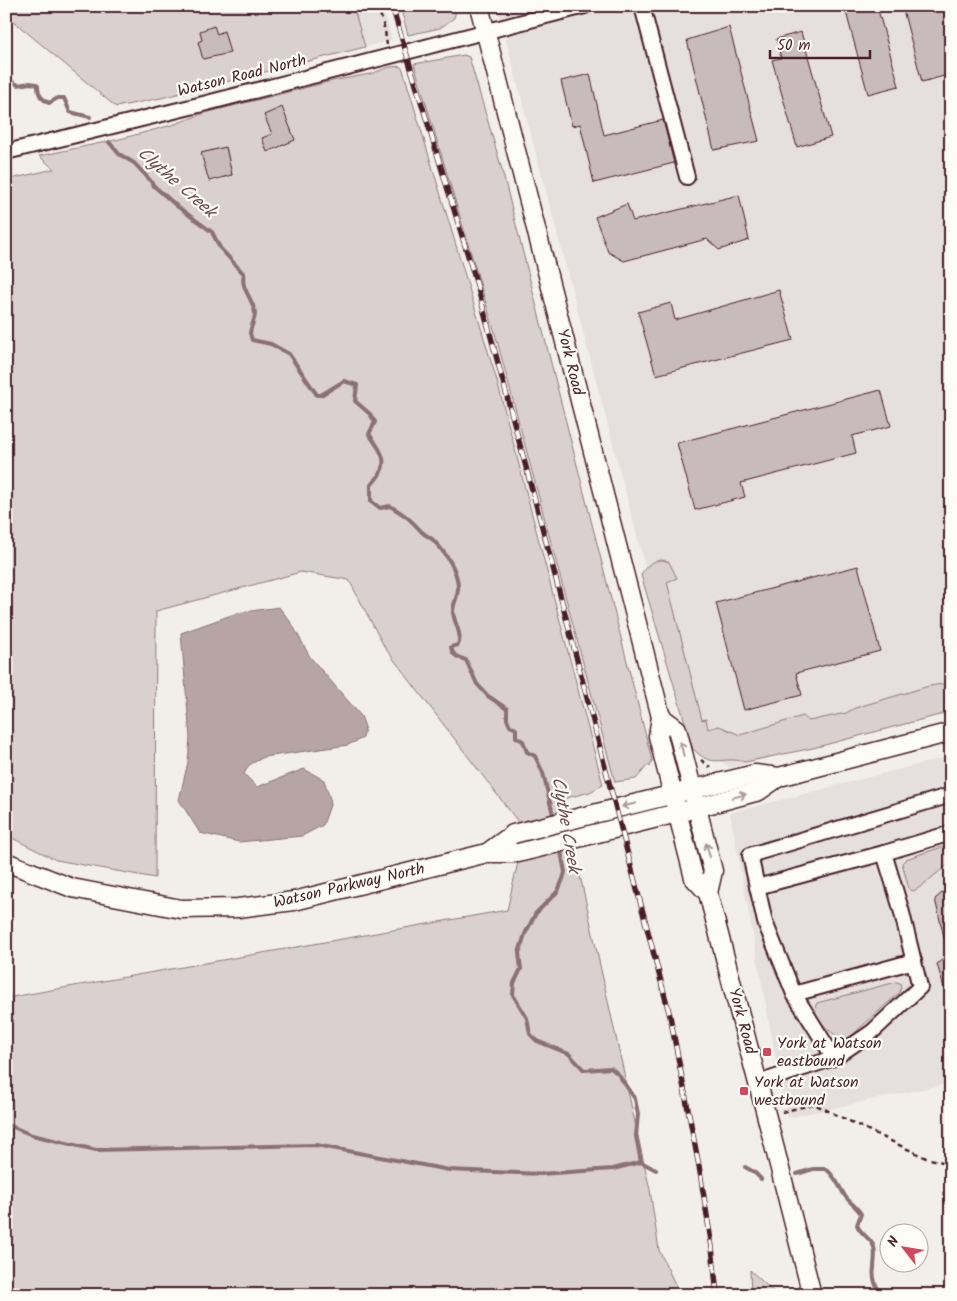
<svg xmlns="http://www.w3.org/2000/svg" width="957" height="1301" viewBox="0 0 957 1301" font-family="Kalam,sans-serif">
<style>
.built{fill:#e5dfdd}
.green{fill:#d9d0cf;stroke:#92787d;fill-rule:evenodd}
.water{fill:#b7a5a6;stroke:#8b6f75}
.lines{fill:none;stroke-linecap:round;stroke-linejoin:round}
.stream{stroke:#8b6f75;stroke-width:4}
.building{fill:#c8bbbb;stroke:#4a1f2b}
.minor-casing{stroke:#4a1f2b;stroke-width:18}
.major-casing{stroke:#4a1f2b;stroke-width:21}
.path{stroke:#4a1f2b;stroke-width:2.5;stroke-dasharray:5 4;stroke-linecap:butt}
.minor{stroke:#fdfcf7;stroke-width:14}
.major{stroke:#fdfcf7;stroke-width:18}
.rail-casing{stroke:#4a1f2b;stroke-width:5.5}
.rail{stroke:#fdfcf7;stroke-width:4;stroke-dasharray:11;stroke-linecap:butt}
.oneway{stroke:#ac999b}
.poi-dot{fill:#d1495b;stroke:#fdfcf7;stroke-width:2}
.labels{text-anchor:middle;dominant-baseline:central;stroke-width:4.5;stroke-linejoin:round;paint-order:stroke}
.street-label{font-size:16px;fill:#4a1f2b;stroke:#fdfcf7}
.poi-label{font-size:16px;fill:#4a1f2b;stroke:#fdfcf7;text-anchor:start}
.water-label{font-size:18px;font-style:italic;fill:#704e56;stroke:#fdfcf7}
</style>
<rect width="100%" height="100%" fill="#f2efeb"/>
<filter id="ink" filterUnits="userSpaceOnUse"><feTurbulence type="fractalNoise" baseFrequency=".02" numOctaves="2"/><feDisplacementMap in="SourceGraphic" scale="10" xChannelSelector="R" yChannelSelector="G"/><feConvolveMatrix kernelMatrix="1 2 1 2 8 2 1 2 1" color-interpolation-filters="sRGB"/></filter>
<g filter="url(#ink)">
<g class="built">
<polygon points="353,6 382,6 392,40 365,47"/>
<polygon points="497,6 951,6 951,708 731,768 692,744"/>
<polygon points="951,756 951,1083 787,1118 730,813"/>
</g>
<g class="green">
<polygon points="6,6 353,6 365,47 161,98 116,107 6,15"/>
<polygon points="400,6 457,6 457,7 454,18 440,28 408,35"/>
<polygon points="464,55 469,57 501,166 652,760 650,767 648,765 636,779 615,782 495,333 414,64"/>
<path d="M400,66l3,4 94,311 106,404 -13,7 -27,7 87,391 9,60 21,45h-674v-297l501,-88 18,-79 -140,-183 -36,-68 -48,-8 -145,39 -1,267 -99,-18 -50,-25v-655l48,-11 -15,-13 81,-17 52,-14 33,-12 127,-32 38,-7 20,-7zM226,147l6,28 -22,6 -8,-28z"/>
<path d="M662,560l7,2 8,16 -10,4 35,138 4,-1 2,10 11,-3 21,9 63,-19 6,5 37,-8 9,-5 74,-22 22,-3v29l-138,36 -68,14c-24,-7 -31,8 -52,-13l-52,-174c5,-10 11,-14 21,-15z"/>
<polygon points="951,844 951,862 919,888 913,891 909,889 902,863 906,859"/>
<path d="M896,982l4,1 1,4 -2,6 -49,44 -7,2c-11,-5 -34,-22 -26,-36z"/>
<polygon points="750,1270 777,1295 751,1295"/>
</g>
<polygon class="water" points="279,607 292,624 310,657 361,716 365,727 363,738 348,745 264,757 249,765 244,774 257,787 304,769 324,780 331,802 323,825 302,836 239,842 200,833 179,800 188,762 190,737 181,633 237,613"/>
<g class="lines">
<g class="stream">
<path d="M6,74l4,3 1,4 7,4 12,-2 6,1 2,2c0,9 3,12 11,17l9,-5h6l6,14 20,5"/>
<path d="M109,142l10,12 15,9 16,17 4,6 24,21 34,25 8,16 24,26c-4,15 9,24 11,39 0,8 -4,12 -5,20l2,7 19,4 18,10 28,41h4l23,-14 13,4 -2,16 15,13 5,8 -6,12c14,20 23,30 2,51v16l9,7 10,-2c15,9 18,11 30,24 3,4 8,6 12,9 12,12 25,29 26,47 1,10 -5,16 -5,26 1,12 10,21 5,33l-7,2c2,10 7,10 15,13l11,24 11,12 19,13v10l3,7 6,3v8l7,4 4,11 8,4 8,17 11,46"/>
<polyline points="560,847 565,872 563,879 558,891 536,913 525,934 519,953 521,969 514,983 513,995 527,1018 530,1034 537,1041 569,1054 584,1070 611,1068 618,1074 635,1099 638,1114 636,1136 641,1162 656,1170"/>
<polyline points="6,1124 32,1135 96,1150 316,1145 449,1170 540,1174 613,1169 641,1162"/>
<polyline points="745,1167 754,1172 761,1179"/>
<path d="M797,1174l16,-5h13c9,7 13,17 19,27 4,6 12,11 16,18l-4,11c4,10 14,13 17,22 2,8 0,14 0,21 -2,10 2,18 7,27"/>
</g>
</g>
<g class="building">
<polygon points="864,6 877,6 899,86 868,94 846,12"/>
<polygon points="902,6 948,6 951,18 951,74 922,82"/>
<polygon points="214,26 217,34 224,31 230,53 203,59 198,42 202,40 200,31"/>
<polygon points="729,27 759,141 714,150 687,40"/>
<polygon points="801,32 831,137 797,147 772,60 781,58 776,39"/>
<polygon points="590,74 604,135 663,120 674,163 594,183 580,124 572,126 561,81"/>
<polygon points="282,107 295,140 267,152 262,138 272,134 264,115"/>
<polygon points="226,147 232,175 209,181 201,153"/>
<polygon points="739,195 749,240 719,250 707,239 624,261 608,252 595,217 627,204 633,221"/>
<polygon points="779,290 793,340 656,375 638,312 671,303 675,320"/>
<polygon points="881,390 891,426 852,436 856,453 741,483 745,497 695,510 677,443"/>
<polygon points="858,566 880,651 796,673 802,695 744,710 716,603"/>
<polygon points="951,885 951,949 947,950 935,899"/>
<polygon points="951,952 951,1001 948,1002 937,964"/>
</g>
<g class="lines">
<defs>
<g id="minor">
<polyline points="642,6 687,177"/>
<polyline points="6,152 203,104 585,6"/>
<polyline points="757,887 884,853 951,833"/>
<polyline points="914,961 794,994 765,922 750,855 951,795"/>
<polyline points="794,994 834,1058"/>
<polyline points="758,1083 834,1058 872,1032 920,987 901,909 884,853"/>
</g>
<g id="major">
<polyline points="479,6 661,717 658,736 694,878 708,893 766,1114 812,1295"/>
<polyline points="661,717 677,729 713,871 708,893"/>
<polyline points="487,853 513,834 755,774 779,777"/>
<polyline points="6,862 72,888 181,909 238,908 294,901 487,853 518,853 677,813 759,791 779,777 951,732"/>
</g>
</defs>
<use href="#minor" class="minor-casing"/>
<use href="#major" class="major-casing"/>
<g class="path">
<polyline points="378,6 385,31 387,45"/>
<polyline points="701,760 710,767"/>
<polyline points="782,1112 814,1104 926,1158 951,1164"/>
</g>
<use href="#minor" class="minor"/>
<use href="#major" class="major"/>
<defs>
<polyline id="rail" points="392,6 477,285 551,560 670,1016 699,1166 712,1247 717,1295"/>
</defs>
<use href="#rail" class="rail-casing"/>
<use href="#rail" class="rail"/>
</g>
<defs><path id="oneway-shaft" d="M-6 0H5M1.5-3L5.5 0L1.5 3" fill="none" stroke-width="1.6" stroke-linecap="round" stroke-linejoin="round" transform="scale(1.25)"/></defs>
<g class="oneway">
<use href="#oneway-shaft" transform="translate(682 749) rotate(-104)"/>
<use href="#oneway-shaft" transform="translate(739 796) rotate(-15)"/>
<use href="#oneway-shaft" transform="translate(629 805) rotate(166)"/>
<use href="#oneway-shaft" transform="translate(708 850) rotate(-105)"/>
</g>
</g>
<g class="poi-dot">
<rect x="762" y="1047" width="10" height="10" rx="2.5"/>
<rect x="739" y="1086" width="10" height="10" rx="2.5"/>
</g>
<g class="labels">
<g class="street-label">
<text transform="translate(242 76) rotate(-14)">Watson Road North</text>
<text transform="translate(570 362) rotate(76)">York Road</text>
<text transform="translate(349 886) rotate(-13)">Watson Parkway North</text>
<text transform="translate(742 1021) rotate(75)">York Road</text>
</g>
<g class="poi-label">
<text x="777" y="1043">York at Watson<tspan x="777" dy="18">eastbound</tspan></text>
<text x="754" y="1082">York at Watson<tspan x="754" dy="18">westbound</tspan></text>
</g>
<g class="water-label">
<text transform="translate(176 183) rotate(41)">Clythe Creek</text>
<text transform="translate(565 825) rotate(80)">Clythe Creek</text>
</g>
</g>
<rect width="957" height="1301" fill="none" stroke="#fdfcf7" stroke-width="25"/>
<rect x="12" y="12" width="932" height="1276" fill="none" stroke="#4a1f2b" stroke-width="2" filter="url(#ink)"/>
<g transform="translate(904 1248) rotate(301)"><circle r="24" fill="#fdfcf7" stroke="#b5a4a5"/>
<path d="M0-4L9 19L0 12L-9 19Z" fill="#d1495b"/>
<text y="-8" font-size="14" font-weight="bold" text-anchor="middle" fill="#4a1f2b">N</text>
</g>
<path d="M770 50v8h100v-8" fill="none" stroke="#4a1f2b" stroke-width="2.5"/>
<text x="777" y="50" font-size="15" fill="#4a1f2b" stroke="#fdfcf7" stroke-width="4" paint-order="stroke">50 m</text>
</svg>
